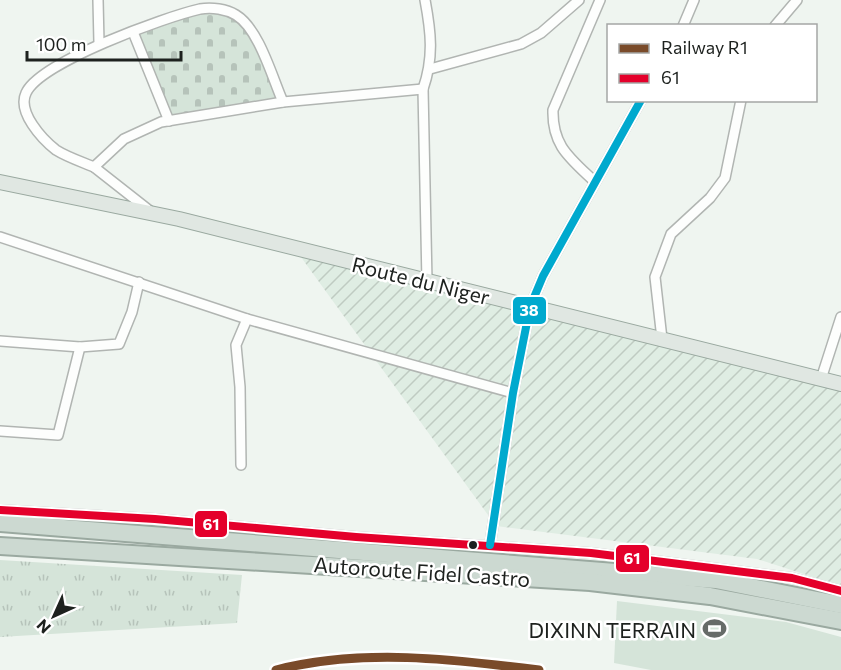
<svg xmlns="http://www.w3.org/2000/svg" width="841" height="670" viewBox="0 0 841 670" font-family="Commissioner,sans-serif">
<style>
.industrial{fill:url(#industrial-furrows)}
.grass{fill:#d5e4d9}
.cemetery{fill:url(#cemetery-stones)}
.park{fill:url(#park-tufts)}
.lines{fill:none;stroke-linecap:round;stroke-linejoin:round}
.street-casing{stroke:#b1b5b2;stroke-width:12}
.primary-casing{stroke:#9aa9a0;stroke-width:16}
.highway-casing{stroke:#9aa9a0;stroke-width:20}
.street{stroke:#fdfefd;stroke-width:9}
.primary{stroke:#e0e7e2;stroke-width:14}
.highway{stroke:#ccd9d1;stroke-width:16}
.bus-1-casing{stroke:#fff;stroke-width:12}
.bus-2-casing{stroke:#fff;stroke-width:12}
.bus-1{stroke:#e4002b;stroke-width:8}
.bus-2{stroke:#00a9ce;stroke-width:8}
.rail-1-casing{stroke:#fff;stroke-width:14}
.rail-1{stroke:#7a4b2a;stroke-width:9}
.bus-dot{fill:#1d211e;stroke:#fff;stroke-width:2}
.labels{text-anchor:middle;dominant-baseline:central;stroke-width:5;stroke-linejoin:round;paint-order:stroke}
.street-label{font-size:21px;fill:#1d211e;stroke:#fff}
.poi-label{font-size:21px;fill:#1d211e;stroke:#fff;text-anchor:end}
.line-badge{stroke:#fff;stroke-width:2}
.badge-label{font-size:16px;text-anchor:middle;font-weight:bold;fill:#fff}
</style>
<defs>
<pattern id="industrial-furrows" width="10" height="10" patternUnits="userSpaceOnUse" patternTransform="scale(1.5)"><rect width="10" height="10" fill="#dfede3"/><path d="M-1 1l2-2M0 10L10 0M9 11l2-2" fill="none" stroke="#bfcbc2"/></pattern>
<pattern id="cemetery-stones" width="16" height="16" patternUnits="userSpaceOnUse" patternTransform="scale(1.5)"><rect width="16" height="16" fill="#d5e4d9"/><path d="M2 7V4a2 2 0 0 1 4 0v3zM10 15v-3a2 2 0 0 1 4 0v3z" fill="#b6c3ba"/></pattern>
<pattern id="park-tufts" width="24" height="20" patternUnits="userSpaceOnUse" patternTransform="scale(1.5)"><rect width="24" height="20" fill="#d5e4d9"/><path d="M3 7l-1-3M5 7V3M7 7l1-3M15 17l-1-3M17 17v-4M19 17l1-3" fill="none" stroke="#b6c3ba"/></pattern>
</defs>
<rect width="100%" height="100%" fill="#eff5f0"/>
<polygon class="industrial" points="298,253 841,385 841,586 757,559 496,526"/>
<polygon class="grass" points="617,601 786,622 841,637 841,670 651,670 614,663"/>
<polygon class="cemetery" points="224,9 250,33 278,100 171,117 138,35 204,11"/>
<polygon class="park" points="0,560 242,575 237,623 0,637"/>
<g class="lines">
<defs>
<g id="street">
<polyline points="98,0 99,43"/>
<path d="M425,0c6,32 9,57 -2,89l4,193"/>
<polyline points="683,26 694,0"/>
<polyline points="775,26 797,0"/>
<polyline points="133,32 169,121"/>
<polyline points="430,69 521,44 541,33 579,0"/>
<path d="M94,167c-12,-5 -27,-10 -38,-17 -14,-11 -39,-38 -30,-57 14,-31 139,-76 174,-84 12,-2 26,0 36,6 23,14 36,62 47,87"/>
<path d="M595,182c-25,-24 -43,-36 -42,-72l47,-110"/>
<polyline points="150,211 94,167 124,139 161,122 283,102 423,89"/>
<polyline points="0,237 247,319 513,393"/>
<polyline points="662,339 655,277 671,234 710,198 725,178 741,100"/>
<polyline points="0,341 80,347 119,344 132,312 139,282"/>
<polyline points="821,379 841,317"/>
<polyline points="0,431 58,435 80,347"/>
<polyline points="241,465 240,387 236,345 247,319"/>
<polyline points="0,510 155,519 356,537 591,553 792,578 841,591"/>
<polyline points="490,545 513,393 530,307 543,276 641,100"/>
</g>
<polyline id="primary" points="0,182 179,219 841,384"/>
<g id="highway">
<polyline points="0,523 716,580 841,605"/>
<polyline points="0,546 590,582 710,596 841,621"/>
</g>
</defs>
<use href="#street" class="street-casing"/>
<use href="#primary" class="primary-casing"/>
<use href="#highway" class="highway-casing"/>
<use href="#street" class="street"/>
<use href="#primary" class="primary"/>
<use href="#highway" class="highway"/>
<defs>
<polyline id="bus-1" points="0,510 155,519 356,537 591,553 792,578 841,591"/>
<polyline id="bus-2" points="490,545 513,393 530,307 543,276 641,100"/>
</defs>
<use href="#bus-1" class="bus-1-casing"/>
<use href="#bus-2" class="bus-2-casing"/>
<use href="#bus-1" class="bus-1"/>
<use href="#bus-2" class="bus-2"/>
<defs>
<path id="rail-1" d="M276,670c86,-22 176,-11 263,0"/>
</defs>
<use href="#rail-1" class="rail-1-casing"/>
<use href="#rail-1" class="rail-1"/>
</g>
<defs>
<symbol id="stadium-bare" viewBox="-9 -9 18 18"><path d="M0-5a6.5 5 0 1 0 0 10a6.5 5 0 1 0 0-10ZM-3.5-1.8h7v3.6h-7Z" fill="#666b68" stroke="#fff" stroke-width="2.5" paint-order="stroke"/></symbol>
</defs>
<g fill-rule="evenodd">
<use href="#stadium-bare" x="698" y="612" width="33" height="33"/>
</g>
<circle class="bus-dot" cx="473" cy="545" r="5"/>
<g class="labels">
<g class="street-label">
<text transform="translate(421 280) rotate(14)">Route du Niger</text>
<text transform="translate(422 571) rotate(4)">Autoroute Fidel Castro</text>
</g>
<g class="poi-label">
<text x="696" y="629">DIXINN TERRAIN</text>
</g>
</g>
<g class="line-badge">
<rect x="512" y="296" width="35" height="29" rx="6" fill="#00a9ce"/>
<rect x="194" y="510" width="34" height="28" rx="6" fill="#e4002b"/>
<rect x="615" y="544" width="35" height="29" rx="6" fill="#e4002b"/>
</g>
<g class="badge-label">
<text x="529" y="316">38</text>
<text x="211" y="530">61</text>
<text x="632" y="564">61</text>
</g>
<rect x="607" y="24" width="210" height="78" fill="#ffffff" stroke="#a5a6a5" stroke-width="1.5"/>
<rect x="619" y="44" width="30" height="9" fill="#7a4b2a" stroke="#a5a6a5" stroke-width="1.5"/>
<text x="661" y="54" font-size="18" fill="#1d211e">Railway R1</text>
<rect x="619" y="74" width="30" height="9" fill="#e4002b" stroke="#a5a6a5" stroke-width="1.5"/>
<text x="661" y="84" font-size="18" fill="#1d211e">61</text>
<g transform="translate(54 616) rotate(225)" stroke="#ffffff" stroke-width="4.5" paint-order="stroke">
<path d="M0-4.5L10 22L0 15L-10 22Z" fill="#1d211e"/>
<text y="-9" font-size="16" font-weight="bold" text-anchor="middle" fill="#1d211e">N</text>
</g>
<path d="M27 51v9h154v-9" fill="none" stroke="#1d211e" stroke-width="3"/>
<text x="36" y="51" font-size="18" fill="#1d211e" stroke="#ffffff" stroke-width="4.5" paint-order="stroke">100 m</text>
</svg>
